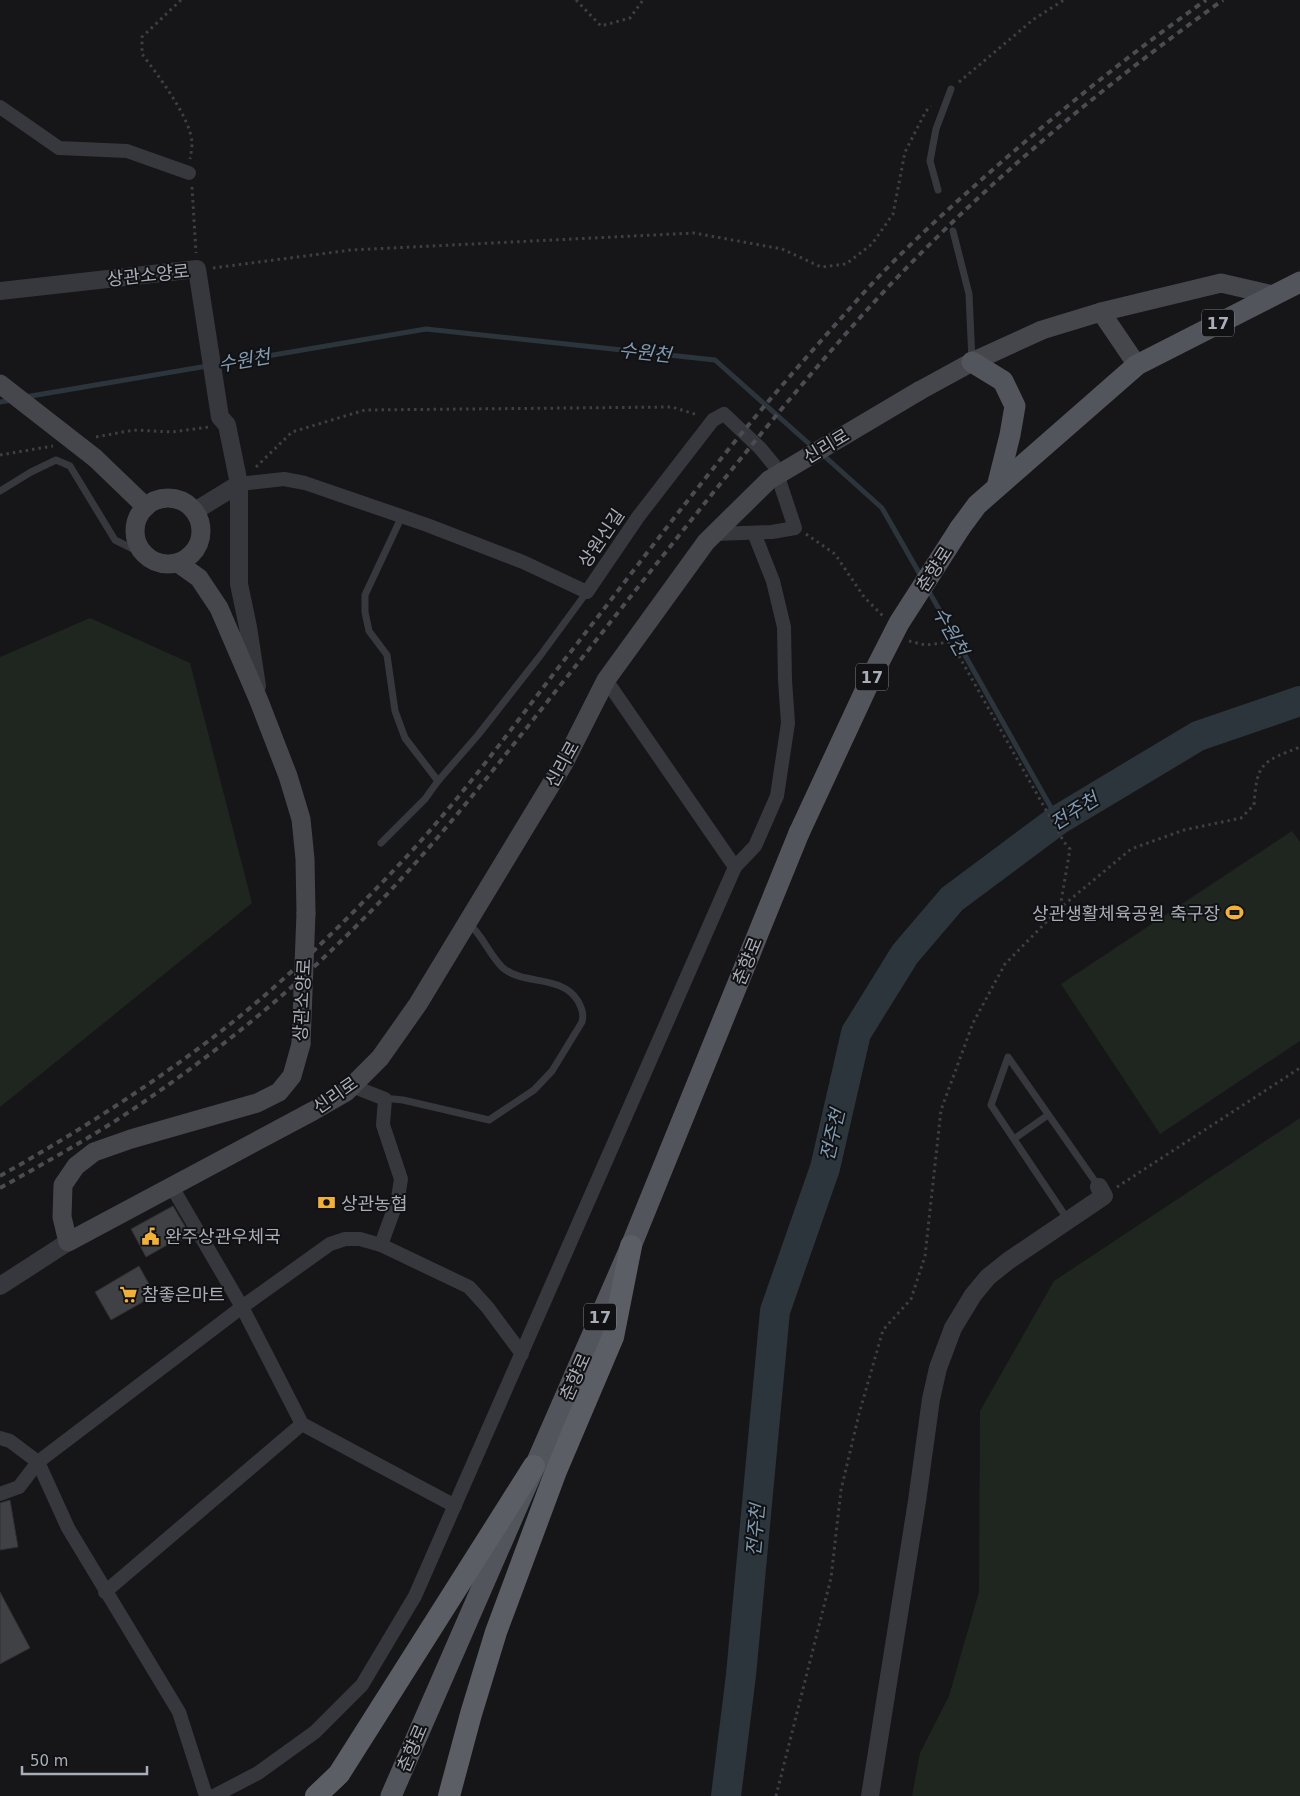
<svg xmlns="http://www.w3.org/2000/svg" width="1300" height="1796" viewBox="0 0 1300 1796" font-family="'DejaVu Sans','Noto Sans KR',sans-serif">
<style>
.green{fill:#1e261f}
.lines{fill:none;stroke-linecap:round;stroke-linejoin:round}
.stream{stroke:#2c353c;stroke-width:5}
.river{stroke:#2c353c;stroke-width:30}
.building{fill:#404145;stroke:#303034}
.path{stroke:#3d3f44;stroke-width:3;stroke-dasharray:2.5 4;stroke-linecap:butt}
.service{stroke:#37383d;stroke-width:7}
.minor{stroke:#37383d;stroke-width:14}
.tertiary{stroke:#37383d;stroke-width:18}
.secondary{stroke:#45474d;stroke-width:19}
.primary{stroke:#53555c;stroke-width:21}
.trunk{stroke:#5b5e65;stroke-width:22}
.rail{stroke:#4a4c52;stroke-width:4;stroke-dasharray:6 5;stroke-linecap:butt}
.secondary-bridge{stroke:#45474d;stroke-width:19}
.primary-bridge{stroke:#53555c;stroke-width:21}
.labels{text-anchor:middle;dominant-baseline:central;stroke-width:4;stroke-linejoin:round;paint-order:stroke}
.shield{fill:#111113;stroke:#7b7e86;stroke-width:1}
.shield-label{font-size:16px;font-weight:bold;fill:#a8adb8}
.street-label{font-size:18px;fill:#a8adb8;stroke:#111113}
.poi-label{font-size:18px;fill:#a8adb8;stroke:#111113;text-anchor:start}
.water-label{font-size:19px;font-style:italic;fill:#7f9bb3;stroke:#111113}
</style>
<rect width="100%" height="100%" fill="#161618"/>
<g class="green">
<polygon points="90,618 190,663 252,903 0,1107 0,657"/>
<polygon points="1292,831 1300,842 1300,1041 1160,1134 1061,984"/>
<polygon points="1300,1118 1300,1796 912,1796 920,1753 949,1696 979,1592 980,1411 1054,1281"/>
</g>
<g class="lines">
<g class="stream">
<polyline points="25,397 426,329 715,360 815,449"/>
<polyline points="0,402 12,400"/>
<polyline points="822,454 882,508 922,578"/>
<polyline points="927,588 1058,820"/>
</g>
<polyline class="river" points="726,1796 741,1675 775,1311 825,1168 856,1033 905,954 952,899 1058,820 1198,736 1300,701"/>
</g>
<g class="building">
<polygon points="173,1206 190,1235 177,1243 176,1240 146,1257 131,1229"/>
<polygon points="139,1266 155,1295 111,1320 95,1292"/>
<polygon points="10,1500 18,1547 0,1550 0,1503"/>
<polygon points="0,1592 30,1648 0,1664"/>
</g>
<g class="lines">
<g class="path">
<path d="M181,0l-39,37v17c15,20 49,64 50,89 0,5 -1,11 -2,16"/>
<polyline points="576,0 601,26 630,18 643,0"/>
<polyline points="959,82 1034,19 1064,0"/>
<polyline points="192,187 196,253"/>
<polyline points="213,268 351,250 694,233 782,249 821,267 846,264 872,244 893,214 905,152 926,111 931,106"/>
<polyline points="96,437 134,430 172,432 209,427"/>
<polyline points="0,455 53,446"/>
<polyline points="256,467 292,432 365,410 672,407 698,415"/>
<polyline points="806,534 835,554 864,597 883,616"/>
<polyline points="909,641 925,645 951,642 1064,842 1070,849 1060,908"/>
<polyline points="1117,1187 1300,1068"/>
<path d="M776,1796l55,-218 10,-88 18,-76 24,-84 28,-31 14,-43 16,-146 32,-87 32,-59 55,-56 71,-59 53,-19 57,-12 13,-13c3,-43 8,-43 46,-58"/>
</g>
<g class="service">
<polyline points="938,190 930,161 936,129 951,89"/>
<polyline points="953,231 969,294 972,361"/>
<polyline points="0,491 31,472 56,460 70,466 115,540 145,555"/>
<polyline points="402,516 365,595 365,612 369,631 387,655 395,711 405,738 438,781"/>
<polyline points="381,843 425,799 438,781 478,735 540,656 587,592"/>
<path d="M383,1098l20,2 86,20 45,-30 18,-19 30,-49c2,-8 0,-13 -4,-21 -17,-27 -53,-15 -75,-33 -14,-13 -20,-33 -35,-45"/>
<polyline points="1014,1139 1048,1115"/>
<polyline points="1068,1220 991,1105 1008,1057 1099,1187"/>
</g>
<g class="minor">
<polyline points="0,107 59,148 127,151 189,173"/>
<polyline points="239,484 284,479 305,483 427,525 523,562 587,592 638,517 713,420 724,414 760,448 774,465 795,528 772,532 714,534"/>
<polyline points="735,867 755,846 777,796 788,723 785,680 784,627 773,581 754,533"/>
<polyline points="352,1086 385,1099 383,1125 401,1179 398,1198 381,1245"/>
<polyline points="172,1187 242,1307 302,1424 455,1506"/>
<polyline points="0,1438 10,1441 38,1462 68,1528 179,1712 206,1796"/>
<polyline points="0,1494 19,1487 38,1462 242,1307 330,1244 345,1239 360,1239 381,1245 469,1287 488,1308 522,1354"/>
<polyline points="105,1592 302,1424"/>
<polyline points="214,1796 258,1773 315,1732 362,1685 415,1596 735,867 606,680"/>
</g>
<g class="tertiary">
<polyline points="0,291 197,269 220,417 227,425 239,484 195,511"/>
<polyline points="239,484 239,584 248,627 257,686"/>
<polyline points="0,1286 68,1242"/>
<polyline points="870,1796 917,1501 931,1399 938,1368 953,1328 973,1295 988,1277 1008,1261 1104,1196 1099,1187"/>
</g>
<g class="secondary">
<polyline points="1101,312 1221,283 1273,295"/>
<polyline points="919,391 972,362 1042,330 1101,312 1137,365"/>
<polyline points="95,458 146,507"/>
<circle cx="168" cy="531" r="33"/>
<polyline points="178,563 199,578 219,608 259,701 288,776 301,819 305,859 306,913"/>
<polyline points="301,1044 292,1076 279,1092 257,1103 131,1139 94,1152 76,1166 63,1185 62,1217 68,1242 313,1111 346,1092 380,1058 418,1004 564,763 606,680 706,542 769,480"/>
</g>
<g class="primary">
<polyline points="972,362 1003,381 1015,406 1010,435 997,487"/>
<polyline points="960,528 977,505 1137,365 1300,282"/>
<polyline points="391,1796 631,1246 799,833"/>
</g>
<g class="trunk">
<polyline points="316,1796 339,1774 534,1466"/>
<polyline points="449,1796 471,1714 496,1632 556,1471 613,1337 631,1246"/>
</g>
<g class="rail">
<path d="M0,1176c71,-40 142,-85 207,-134 68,-51 130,-112 188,-173 61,-64 113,-136 167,-206 54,-69 107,-140 162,-208 41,-51 84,-100 128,-149 39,-45 83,-85 128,-125 72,-64 147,-125 226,-181"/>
<path d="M0,1188c50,-28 101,-56 148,-89 68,-47 134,-100 193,-158 79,-76 146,-163 214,-249 102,-128 202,-259 311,-381 106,-117 229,-219 357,-311"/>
</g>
<g class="secondary-bridge">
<polyline points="0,384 95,458"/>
<polyline points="769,480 919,391"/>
<polyline points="301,1044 306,913"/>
</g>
<polyline class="primary-bridge" points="799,833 872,676 899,623 960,528"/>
</g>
<defs>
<symbol id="stadium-bare" viewBox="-9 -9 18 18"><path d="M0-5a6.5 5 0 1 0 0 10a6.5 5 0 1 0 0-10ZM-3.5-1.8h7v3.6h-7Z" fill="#f2b134" stroke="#111113" stroke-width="2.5" paint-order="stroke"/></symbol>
<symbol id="bank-bare" viewBox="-9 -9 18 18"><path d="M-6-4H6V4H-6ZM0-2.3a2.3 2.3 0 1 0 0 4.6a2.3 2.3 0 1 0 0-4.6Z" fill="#f2b134" stroke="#111113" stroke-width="2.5" paint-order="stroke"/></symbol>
<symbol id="civic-bare" viewBox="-9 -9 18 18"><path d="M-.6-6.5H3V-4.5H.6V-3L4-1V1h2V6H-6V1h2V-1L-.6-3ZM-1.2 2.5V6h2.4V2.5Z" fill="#f2b134" stroke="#111113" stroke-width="2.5" paint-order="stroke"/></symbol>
<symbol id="supermarket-bare" viewBox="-9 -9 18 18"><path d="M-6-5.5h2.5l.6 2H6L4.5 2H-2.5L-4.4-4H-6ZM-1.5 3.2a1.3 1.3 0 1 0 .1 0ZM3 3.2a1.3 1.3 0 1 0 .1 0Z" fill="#f2b134" stroke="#111113" stroke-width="2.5" paint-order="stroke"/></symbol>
</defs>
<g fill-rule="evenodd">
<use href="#stadium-bare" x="1222" y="900" width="25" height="25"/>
<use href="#bank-bare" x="314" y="1190" width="25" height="25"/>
<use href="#civic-bare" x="138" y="1224" width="25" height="25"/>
<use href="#supermarket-bare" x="116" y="1282" width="25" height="25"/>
</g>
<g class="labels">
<g class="shield">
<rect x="1202" y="309.5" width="32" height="27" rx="4"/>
<rect x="856" y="663.5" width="32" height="27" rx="4"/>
<rect x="584" y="1303.5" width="32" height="27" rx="4"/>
</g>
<g class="shield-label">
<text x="1218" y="323">17</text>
<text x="872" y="677">17</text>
<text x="600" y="1317">17</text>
</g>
<g class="street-label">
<text transform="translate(148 275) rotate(-6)">상관소양로</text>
<text transform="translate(826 446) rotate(-31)">신리로</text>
<text transform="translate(601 538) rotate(-56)">상원신길</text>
<text transform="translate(934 569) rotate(-57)">춘향로</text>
<text transform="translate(562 764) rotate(-61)">신리로</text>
<text transform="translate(747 961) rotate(-68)">춘향로</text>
<text transform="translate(302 1000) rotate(-87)">상관소양로</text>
<text transform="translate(335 1095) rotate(-35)">신리로</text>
<text transform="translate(575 1377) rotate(-66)">춘향로</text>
<text transform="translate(412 1748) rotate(-67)">춘향로</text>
</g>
<g class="poi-label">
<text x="1220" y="913" text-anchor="end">상관생활체육공원 축구장</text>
<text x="341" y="1203">상관농협</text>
<text x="165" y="1236">완주상관우체국</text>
<text x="142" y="1294">참좋은마트</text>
</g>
<g class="water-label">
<text transform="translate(645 352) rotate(6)">수원천</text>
<text transform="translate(244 360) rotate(-10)">수원천</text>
<text transform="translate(951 631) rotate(61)">수원천</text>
<text transform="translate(1074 811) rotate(-32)">전주천</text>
<text transform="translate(832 1135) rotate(-77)">전주천</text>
<text transform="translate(755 1530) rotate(-85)">전주천</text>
</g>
</g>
<path d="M22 1766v8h125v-8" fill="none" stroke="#a8adb8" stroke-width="2.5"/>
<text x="30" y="1766" font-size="15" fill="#a8adb8" stroke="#111113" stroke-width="4" paint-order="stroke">50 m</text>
</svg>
